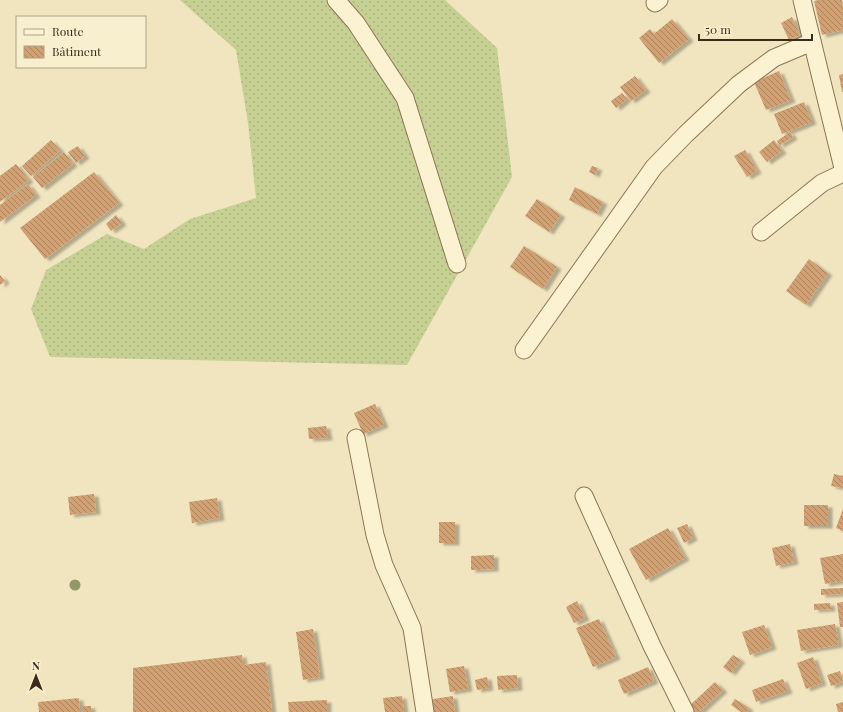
<svg xmlns="http://www.w3.org/2000/svg" width="843" height="712" viewBox="0 0 843 712" font-family="'Playfair Display',serif">
<style>
.grass{fill:url(#grass-dots)}
.building{fill:url(#building-back-hatch);filter:url(#shadow)}
.lines{fill:none;stroke-linecap:round;stroke-linejoin:round}
.minor-casing{stroke:#8b7556;stroke-width:19}
.minor{stroke:#fbf2d2;stroke-width:17}
.tree{fill:#939768}
</style>
<defs>
<pattern id="grass-dots" width="8" height="8" patternUnits="userSpaceOnUse"><rect width="8" height="8" fill="#c5d092"/><path d="M2 2h.1M6 6h.1" fill="none" stroke="#aab37d" stroke-width="1.8" stroke-linecap="round"/></pattern>
<pattern id="building-back-hatch" width="6" height="6" patternUnits="userSpaceOnUse"><rect width="6" height="6" fill="#d2a071"/><path d="M-1 5l2 2M0 0l6 6M5-1l2 2" fill="none" stroke="#ab835c"/></pattern>
<filter id="shadow"><feDropShadow dx="4.5" dy="2.5" stdDeviation="1" flood-color="#0004"/></filter>
</defs>
<rect width="100%" height="100%" fill="#f1e5bf"/>
<polygon class="grass" points="180,0 445,0 497,48 512,177 407,365 50,357 31,309 46,270 107,234 144,249 190,219 256,198 248,123 236,50"/>
<g class="building">
<polygon points="819,0 842,0 843,6 843,30 822,35 814,1"/>
<polygon points="792,17 800,35 789,40 781,23"/>
<polygon points="672,19 689,39 659,63 639,38 650,29 654,34"/>
<polygon points="779,71 791,100 766,110 754,82"/>
<polygon points="843,74 843,92 842,92 839,75"/>
<polygon points="635,76 646,90 631,101 620,87"/>
<polygon points="622,93 627,99 616,108 611,101"/>
<polygon points="804,102 812,122 782,134 774,114"/>
<polygon points="790,132 793,137 780,145 777,141"/>
<polygon points="51,140 60,150 31,176 22,166"/>
<polygon points="774,140 782,151 767,162 759,152"/>
<polygon points="78,146 85,156 76,163 68,152"/>
<polygon points="745,150 757,171 747,177 734,156"/>
<polygon points="64,152 73,164 42,188 33,177"/>
<polygon points="16,164 29,180 0,202 0,176"/>
<polygon points="592,166 598,168 595,175 589,172"/>
<polygon points="94,172 119,203 45,259 20,228"/>
<polygon points="28,184 36,195 0,222 0,205"/>
<polygon points="575,187 603,202 597,214 569,200"/>
<polygon points="537,199 561,215 549,232 525,216"/>
<polygon points="116,215 122,223 111,231 106,224"/>
<polygon points="524,246 557,267 543,289 510,267"/>
<polygon points="809,259 828,273 806,305 786,291"/>
<polygon points="0,275 5,281 0,285"/>
<polygon points="375,404 384,425 363,434 354,413"/>
<polygon points="326,426 328,438 309,439 308,428"/>
<polygon points="834,474 843,476 843,488 831,486"/>
<polygon points="94,494 96,512 70,515 68,497"/>
<polygon points="217,498 220,518 192,523 189,502"/>
<rect x="804" y="505" width="24" height="21"/>
<polygon points="843,509 843,531 836,528"/>
<rect x="439" y="522" width="16" height="21"/>
<polygon points="687,524 693,538 684,543 677,528"/>
<polygon points="668,528 685,558 646,580 629,549"/>
<polygon points="790,544 794,562 776,566 772,548"/>
<polygon points="843,554 843,581 825,584 820,558"/>
<polygon points="494,555 494,569 471,570 471,556"/>
<polygon points="843,588 843,594 821,595 821,589"/>
<polygon points="577,601 585,618 574,623 566,607"/>
<polygon points="843,602 843,627 840,627 837,603"/>
<polygon points="830,603 831,609 814,610 814,604"/>
<polygon points="599,619 616,657 593,667 576,628"/>
<polygon points="835,624 839,645 801,651 797,630"/>
<polygon points="764,625 772,647 750,655 742,632"/>
<polygon points="313,629 320,677 303,680 296,632"/>
<polygon points="242,655 243,665 266,662 272,712 133,712 133,668"/>
<polygon points="733,655 741,660 731,673 723,667"/>
<polygon points="813,657 822,683 806,689 797,663"/>
<polygon points="464,666 468,689 450,692 446,669"/>
<polygon points="648,667 654,681 624,694 618,680"/>
<polygon points="840,671 843,682 831,686 827,675"/>
<polygon points="517,675 518,688 498,690 497,676"/>
<polygon points="487,677 489,688 477,690 475,680"/>
<polygon points="783,679 788,691 756,702 752,690"/>
<polygon points="715,682 723,690 699,712 692,712 688,707"/>
<polygon points="402,696 404,712 385,712 383,698"/>
<polygon points="453,696 455,712 428,712 427,700"/>
<polygon points="79,698 80,712 39,712 38,702"/>
<polygon points="735,699 749,708 747,712 741,712 731,705"/>
<polygon points="327,700 327,712 289,712 288,702"/>
<polygon points="843,702 843,712 838,712 836,704"/>
<rect x="83" y="706" width="8" height="6"/>
</g>
<g class="lines">
<defs>
<g id="minor">
<polyline points="336,0 356,23 405,98 457,264"/>
<polyline points="802,0 843,168"/>
<polyline points="655,3 659,0"/>
<polyline points="761,232 822,183 843,173"/>
<polyline points="524,350 654,167 686,134 739,84 774,58 812,42"/>
<polyline points="356,438 375,535 384,565 412,628 425,712"/>
<polyline points="584,496 652,646 685,712"/>
</g>
</defs>
<use href="#minor" class="minor-casing"/>
<use href="#minor" class="minor"/>
</g>
<circle class="tree" cx="75" cy="585" r="5.5"/>
<rect x="16" y="16" width="130" height="52" fill="#f8efcf" stroke="#aca187"/>
<rect x="24" y="29" width="20" height="6" fill="#fbf2d2" stroke="#aca187"/>
<text x="52" y="36" font-size="12" fill="#392c1b">Route</text>
<rect x="24" y="46" width="20" height="12" fill="url(#building-back-hatch)" stroke="#aca187"/>
<text x="52" y="56" font-size="12" fill="#392c1b">Bâtiment</text>
<g transform="translate(36 676)" stroke="#f8efcf" stroke-width="3" paint-order="stroke">
<path d="M0-3L7 15L0 10L-7 15Z" fill="#392c1b"/>
<text y="-6" font-size="11" font-weight="bold" text-anchor="middle" fill="#392c1b">N</text>
</g>
<path d="M699 34v6h113v-6" fill="none" stroke="#392c1b" stroke-width="2"/>
<text x="705" y="34" font-size="12" fill="#392c1b" stroke="#f8efcf" stroke-width="3" paint-order="stroke">50 m</text>
</svg>
